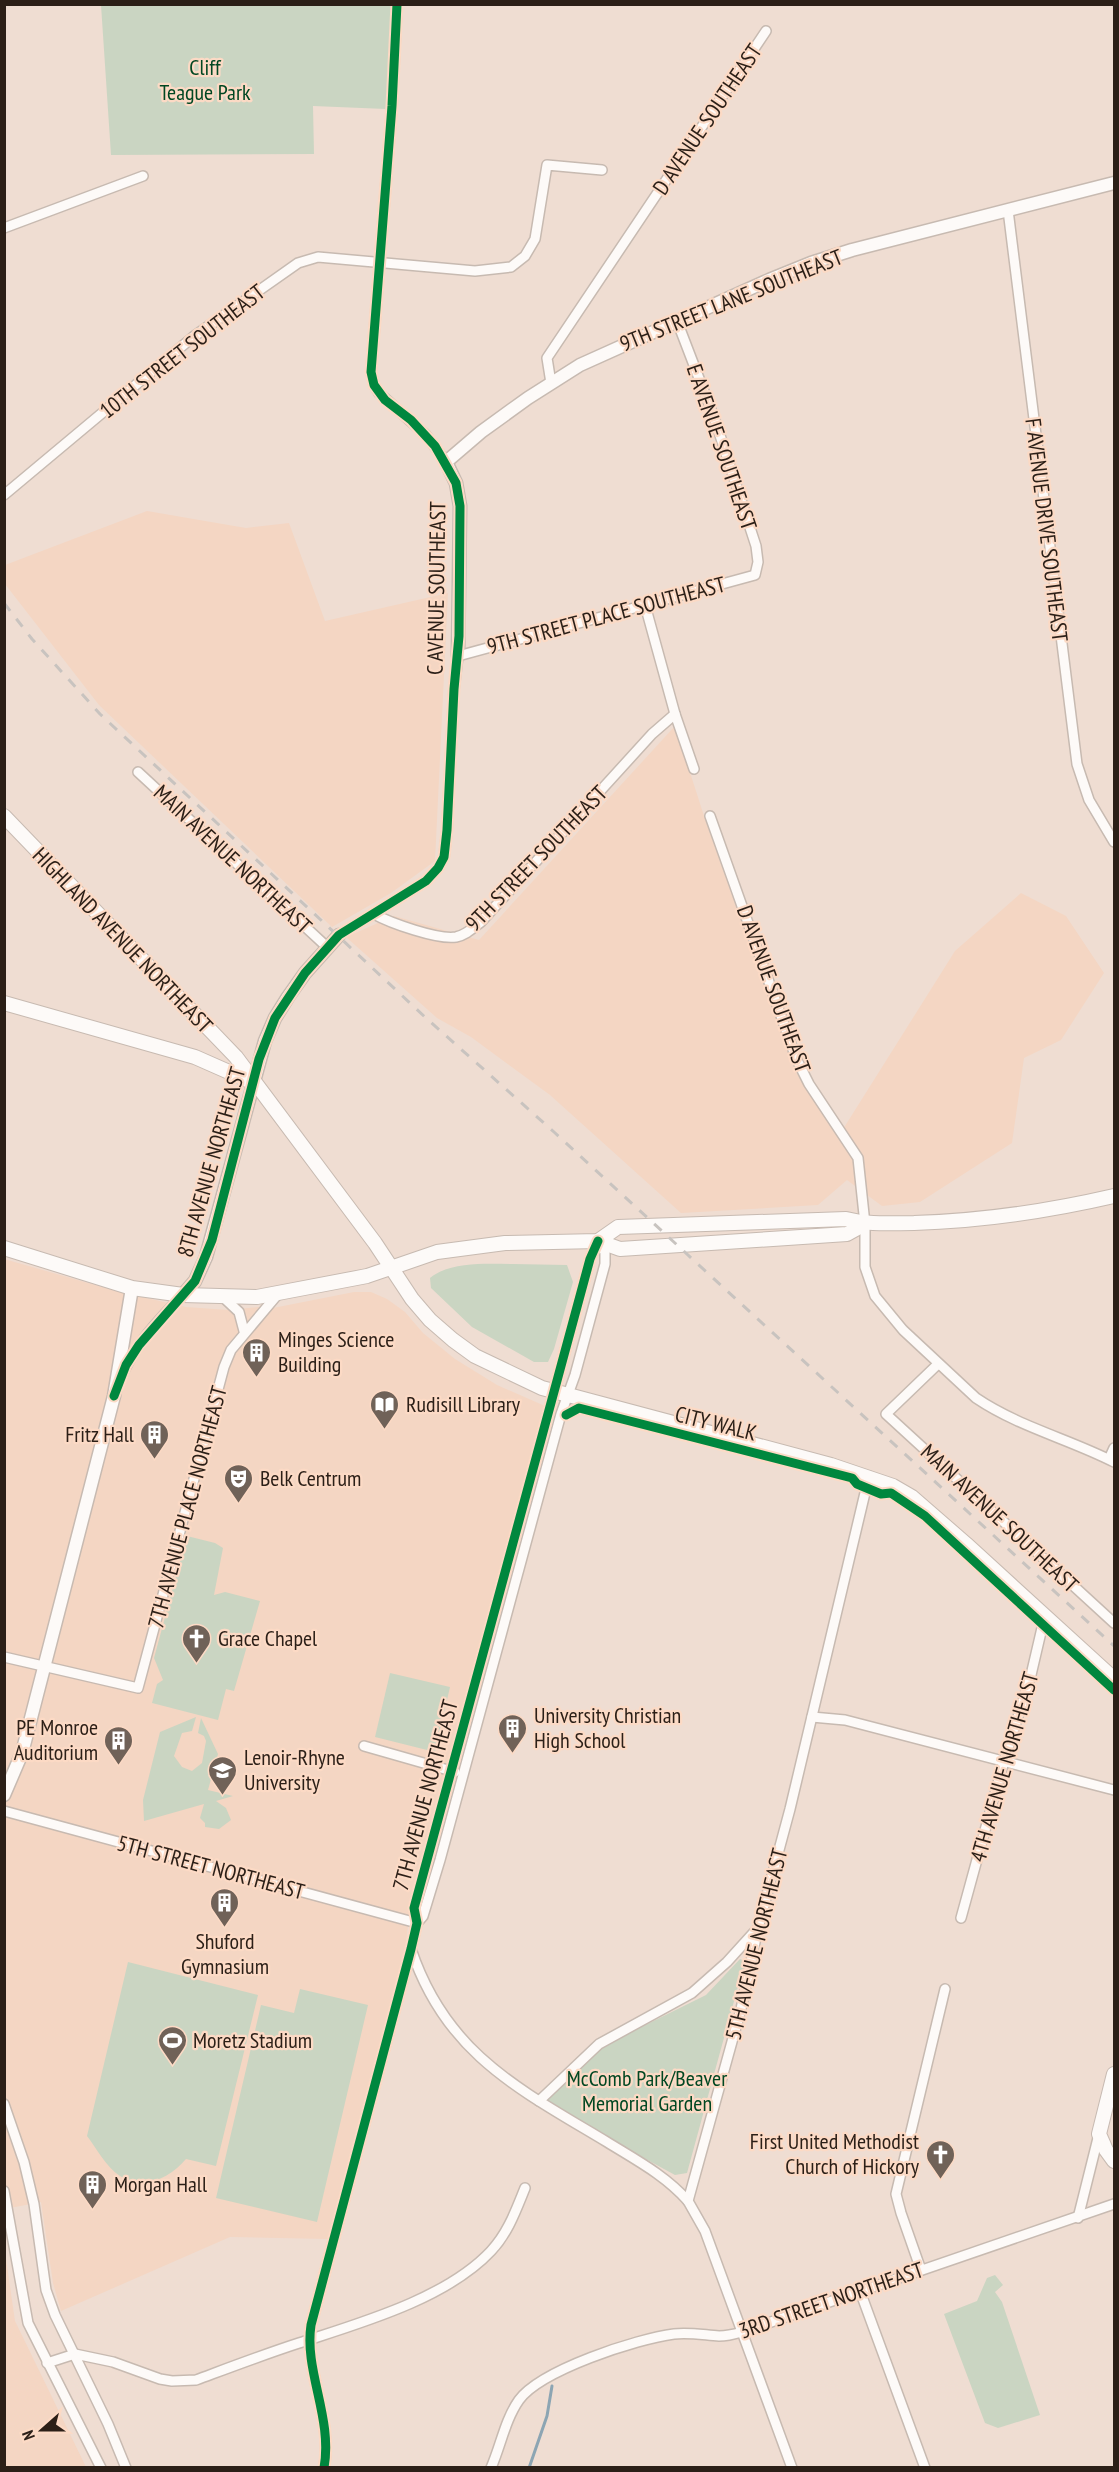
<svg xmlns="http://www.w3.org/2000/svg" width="1119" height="2472" viewBox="0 0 1119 2472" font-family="'PT Sans Narrow',sans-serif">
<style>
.built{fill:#f4d6c3}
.green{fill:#cad5c2}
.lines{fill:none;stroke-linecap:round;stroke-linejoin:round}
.stream{stroke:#8ca5b3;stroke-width:3}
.minor-casing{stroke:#c7bab1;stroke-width:12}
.tertiary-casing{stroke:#c7bab1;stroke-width:15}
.secondary-casing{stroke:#c7bab1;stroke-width:16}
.minor{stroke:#fdfaf8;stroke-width:9}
.tertiary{stroke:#fdfaf8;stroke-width:12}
.secondary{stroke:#fdfaf8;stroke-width:14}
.rail{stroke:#c8c3bf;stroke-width:3;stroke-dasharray:10 10;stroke-linecap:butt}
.cycleway-casing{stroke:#fcdac5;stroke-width:13}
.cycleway{stroke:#00873e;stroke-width:9}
.labels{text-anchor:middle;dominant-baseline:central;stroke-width:4.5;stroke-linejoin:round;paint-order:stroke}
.park-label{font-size:22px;fill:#004722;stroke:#fcdac5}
.street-label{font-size:22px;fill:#2b1f17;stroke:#fcdac5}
.poi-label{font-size:22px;fill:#2b1f17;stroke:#fcdac5;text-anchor:start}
</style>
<rect width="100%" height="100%" fill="#efddd2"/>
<g class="built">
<polygon points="147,511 246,528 289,523 325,621 448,593 435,861 391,893 332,927 99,705 5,584 5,565"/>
<polygon points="675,726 705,819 794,1069 834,1132 845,1126 955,951 1021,893 1066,916 1104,973 1061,1040 1024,1058 1012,1143 920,1202 882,1206 847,1180 818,1205 681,1213 550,1095 471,1037 437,1018 346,937 394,916 479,940"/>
<polygon points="4,1259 116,1291 186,1307 228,1310 258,1307 273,1308 354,1292 371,1292 387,1299 405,1312 423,1333 455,1359 497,1385 545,1406 410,1910 405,1951 328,2239 230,2237 61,2311 53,2283 41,2202 5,2209"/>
<polygon points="5,2252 15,2321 86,2467 5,2467"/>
</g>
<g class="green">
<polygon points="101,5 394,5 386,109 313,106 314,154 111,155"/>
<path d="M513,1264l54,1 6,17 -19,67 -6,13h-14l-62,-35 -41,-39 -1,-10c21,-17 57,-14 83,-14z"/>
<polygon points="187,1536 215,1543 223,1548 214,1595 225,1592 260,1601 234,1691 226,1689 218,1720 152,1703 157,1684 163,1680 154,1658"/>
<polygon points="390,1673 450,1687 435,1752 375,1737"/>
<polygon points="196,1717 192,1731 182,1733 174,1756 182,1767 192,1771 202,1763 206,1741 204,1736 198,1733 201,1718 218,1754 208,1790 233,1796 216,1801 226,1808 231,1820 219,1829 205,1827 205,1823 200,1818 204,1804 144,1821 143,1800 160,1732"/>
<polygon points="740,1959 745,1961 687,2173 675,2175 543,2103 601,2047 706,1995"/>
<path d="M128,1962l130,33 -42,171 -30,-7c-16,19 -42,32 -66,17 -14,-9 -23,-27 -33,-40z"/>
<polygon points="300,1989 368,2005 317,2222 216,2198 261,2005 294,2013"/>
<polygon points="995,2275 1003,2285 995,2292 1002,2302 1040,2415 998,2428 985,2423 944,2314 977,2301 987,2278"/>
</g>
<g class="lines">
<polyline class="stream" points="529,2468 547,2416 552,2386"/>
<defs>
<g id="minor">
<polyline points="397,4 392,106 371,372 374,385 379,393 426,435 446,462"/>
<polyline points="1008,210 1077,764 1089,800 1114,842"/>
<polyline points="4,228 143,176"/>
<polyline points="551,383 547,358 766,31"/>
<polyline points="4,495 193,337 298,263 318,257 475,271 511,267 525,256 535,239 547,165 602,170"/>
<polyline points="645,605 675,714 694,769"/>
<polyline points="138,772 327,947"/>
<path d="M710,816l86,242 13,26 49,74 7,66v43l10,29 28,34 73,68c43,29 93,41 138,64"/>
<path d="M374,914c16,9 64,26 82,23 10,-2 17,-9 25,-15l171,-188 23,-20"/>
<polyline points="339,935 426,881 438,868 444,857 447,830 454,689 458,656 755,575 758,562 756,546 715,420 677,321"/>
<polyline points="223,1297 239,1312 244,1331"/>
<polyline points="938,1364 886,1414 1114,1623"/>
<path d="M120,1380c13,-33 38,-60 63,-85"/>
<polyline points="1109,1459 1114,1448"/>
<polyline points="4,1657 138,1688 224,1367 231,1350 278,1294"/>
<polyline points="812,1717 845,1720 1114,1790"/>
<polyline points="364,1746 455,1772"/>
<polyline points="4,1811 417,1923"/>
<polyline points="961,1918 1004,1761 1031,1675 1045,1615"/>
<polyline points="417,1923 423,1916 440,1860 561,1414 575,1375 605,1264 605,1252 598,1241"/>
<path d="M411,1949c35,105 108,140 196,193 29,18 58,33 81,59"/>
<polyline points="539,2101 599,2044 692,1993 727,1962 756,1930"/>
<polyline points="4,2104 24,2162 34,2204 46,2290 55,2315 108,2424 126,2468"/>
<polyline points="4,2191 28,2323 101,2468"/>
<polyline points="1078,2218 1099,2134"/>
<polyline points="921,2270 901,2213 896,2194 945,1989"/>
<polyline points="860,2291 925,2468"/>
<path d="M47,2363l28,-9 38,8 47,17 12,2 24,-1c35,-13 69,-26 103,-37 61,-20 147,-44 192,-92 17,-18 25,-41 34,-63"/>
<path d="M324,2468c9,-50 -20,-97 -13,-143l100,-376 6,-26 -3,-15 176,-649 8,-18"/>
<path d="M491,2468c10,-23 14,-48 28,-68 22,-30 117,-61 155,-66 14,-2 30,1 45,2 8,0 16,-2 23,-4l372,-128"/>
<polyline points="792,2468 705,2231 688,2201 741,2009 758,1928 790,1809 869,1476"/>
</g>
<g id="tertiary">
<polyline points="458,656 460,506 456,483 446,462 481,432 528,398 580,365 769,280 811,263 852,250 1114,183"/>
<polyline points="183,1295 195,1281 206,1257 265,1041 275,1018 288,997 305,973 339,935"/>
<polyline points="4,1795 22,1753 114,1396 132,1288"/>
</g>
<g id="secondary">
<polyline points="4,816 236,1057 375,1243 412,1299 430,1320 453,1340 475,1356 542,1388 831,1465 893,1486 912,1497 966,1544 1114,1679"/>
<polyline points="4,1003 195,1057 254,1083"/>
<polyline points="598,1241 620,1249 847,1234 865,1224"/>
<path d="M4,1248l128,40 51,7 74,2 110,-21 70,-24 68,-9 93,-2 20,-14 228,-8c23,6 45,4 68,4 67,-2 135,-12 200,-27"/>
<polyline points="1114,2074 1099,2134 1106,2150 1114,2161"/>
</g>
</defs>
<use href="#minor" class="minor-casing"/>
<use href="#tertiary" class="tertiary-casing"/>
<use href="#secondary" class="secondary-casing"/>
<use href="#minor" class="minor"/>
<use href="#tertiary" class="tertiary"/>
<use href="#secondary" class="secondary"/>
<polyline class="rail" points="4,603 32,639 100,714 426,1018 554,1132 1114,1646"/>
<defs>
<g id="cycleway">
<polyline points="114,1396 126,1365 139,1345 195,1281 212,1240 259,1059 275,1018 305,973 339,935 426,881 438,868 444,857 447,830 454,689 459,636 460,506 456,483 435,446 411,420 385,400 374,385 371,372 392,106 397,4"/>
<polyline points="566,1415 579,1408 852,1478 857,1484 881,1494 891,1493 925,1516 1114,1690"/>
<path d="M324,2468c9,-50 -20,-97 -13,-143l100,-376 6,-26 -3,-15 176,-649 8,-18"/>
</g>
</defs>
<use href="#cycleway" class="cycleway-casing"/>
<use href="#cycleway" class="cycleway"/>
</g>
<defs>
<symbol id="building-pin" viewBox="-11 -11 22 30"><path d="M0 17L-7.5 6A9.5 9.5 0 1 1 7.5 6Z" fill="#706258" stroke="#fcdac5"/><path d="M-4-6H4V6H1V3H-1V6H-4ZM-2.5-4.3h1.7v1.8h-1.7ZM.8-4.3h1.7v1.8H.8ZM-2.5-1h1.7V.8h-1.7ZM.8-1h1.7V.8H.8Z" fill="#fff"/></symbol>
<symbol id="library-pin" viewBox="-11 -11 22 30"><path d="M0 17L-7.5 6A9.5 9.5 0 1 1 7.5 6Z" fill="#706258" stroke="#fcdac5"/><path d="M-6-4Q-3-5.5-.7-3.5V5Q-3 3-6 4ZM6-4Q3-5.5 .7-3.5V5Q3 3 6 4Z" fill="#fff"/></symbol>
<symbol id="theatre-pin" viewBox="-11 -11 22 30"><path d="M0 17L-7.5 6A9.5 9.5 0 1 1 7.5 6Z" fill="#706258" stroke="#fcdac5"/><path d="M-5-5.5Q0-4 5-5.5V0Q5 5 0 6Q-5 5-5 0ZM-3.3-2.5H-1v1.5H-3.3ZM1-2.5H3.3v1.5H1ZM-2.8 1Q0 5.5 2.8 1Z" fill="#fff"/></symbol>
<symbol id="church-pin" viewBox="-11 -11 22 30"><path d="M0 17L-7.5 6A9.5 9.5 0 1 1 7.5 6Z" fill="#706258" stroke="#fcdac5"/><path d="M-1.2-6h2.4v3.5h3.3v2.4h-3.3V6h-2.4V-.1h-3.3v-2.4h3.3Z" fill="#fff"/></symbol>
<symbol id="university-pin" viewBox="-11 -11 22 30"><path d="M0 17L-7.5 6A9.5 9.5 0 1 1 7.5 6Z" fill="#706258" stroke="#fcdac5"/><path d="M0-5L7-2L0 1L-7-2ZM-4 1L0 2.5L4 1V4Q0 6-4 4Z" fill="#fff"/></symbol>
<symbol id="stadium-pin" viewBox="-11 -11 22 30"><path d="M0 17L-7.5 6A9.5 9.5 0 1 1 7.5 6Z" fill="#706258" stroke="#fcdac5"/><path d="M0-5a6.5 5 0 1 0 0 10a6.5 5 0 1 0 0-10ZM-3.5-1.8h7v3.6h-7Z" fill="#fff"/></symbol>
</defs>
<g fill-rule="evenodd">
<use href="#building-pin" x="240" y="1336" width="33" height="45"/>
<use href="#library-pin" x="368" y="1388" width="33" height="45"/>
<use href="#building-pin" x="138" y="1418" width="33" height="45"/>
<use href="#theatre-pin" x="222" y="1462" width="33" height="45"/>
<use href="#church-pin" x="180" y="1622" width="33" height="45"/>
<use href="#building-pin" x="496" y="1712" width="33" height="45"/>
<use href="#building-pin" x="102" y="1724" width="33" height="45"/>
<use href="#university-pin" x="206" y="1754" width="33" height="45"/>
<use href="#building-pin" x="208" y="1886" width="33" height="45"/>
<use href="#stadium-pin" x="156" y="2024" width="33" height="45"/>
<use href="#church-pin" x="924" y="2138" width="33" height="45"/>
<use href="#building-pin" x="76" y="2168" width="33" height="45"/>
</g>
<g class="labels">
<g class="park-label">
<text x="205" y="67">Cliff<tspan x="205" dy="25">Teague Park</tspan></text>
<text x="647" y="2078">McComb Park/Beaver<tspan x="647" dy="25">Memorial Garden</tspan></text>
</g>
<g class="street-label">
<text transform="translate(707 119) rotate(-56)">D AVENUE SOUTHEAST</text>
<text transform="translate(731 300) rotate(-22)">9TH STREET LANE SOUTHEAST</text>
<text transform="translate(182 351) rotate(-38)">10TH STREET SOUTHEAST</text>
<text transform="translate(722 447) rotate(71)">E AVENUE SOUTHEAST</text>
<text transform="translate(1047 530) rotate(83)">F AVENUE DRIVE SOUTHEAST</text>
<text transform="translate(436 588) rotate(-89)">C AVENUE SOUTHEAST</text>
<text transform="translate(606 615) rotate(-15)">9TH STREET PLACE SOUTHEAST</text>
<text transform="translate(536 858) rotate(-46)">9TH STREET SOUTHEAST</text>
<text transform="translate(233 859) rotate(43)">MAIN AVENUE NORTHEAST</text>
<text transform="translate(123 940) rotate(46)">HIGHLAND AVENUE NORTHEAST</text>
<text transform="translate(774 989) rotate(70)">D AVENUE SOUTHEAST</text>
<text transform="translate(211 1162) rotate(-74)">8TH AVENUE NORTHEAST</text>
<text transform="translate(716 1423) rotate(14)">CITY WALK</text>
<text transform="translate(187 1507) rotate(-75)">7TH AVENUE PLACE NORTHEAST</text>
<text transform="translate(1000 1518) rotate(43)">MAIN AVENUE SOUTHEAST</text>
<text transform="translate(1004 1767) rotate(-74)">4TH AVENUE NORTHEAST</text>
<text transform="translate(425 1795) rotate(-75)">7TH AVENUE NORTHEAST</text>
<text transform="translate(211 1867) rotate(15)">5TH STREET NORTHEAST</text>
<text transform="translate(756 1944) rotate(-76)">5TH AVENUE NORTHEAST</text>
<text transform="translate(831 2300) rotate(-19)">3RD STREET NORTHEAST</text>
</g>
<g class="poi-label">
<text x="278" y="1339">Minges Science<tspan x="278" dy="25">Building</tspan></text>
<text x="406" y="1404">Rudisill Library</text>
<text x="134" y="1434" text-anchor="end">Fritz Hall</text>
<text x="260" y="1478">Belk Centrum</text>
<text x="218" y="1638">Grace Chapel</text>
<text x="534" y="1715">University Christian<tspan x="534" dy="25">High School</tspan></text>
<text x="98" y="1727" text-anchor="end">PE Monroe<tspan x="98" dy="25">Auditorium</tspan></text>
<text x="244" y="1757">Lenoir-Rhyne<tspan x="244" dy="25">University</tspan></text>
<text x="225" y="1941" text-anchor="middle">Shuford<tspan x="225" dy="25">Gymnasium</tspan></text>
<text x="193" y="2040">Moretz Stadium</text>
<text x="919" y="2141" text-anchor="end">First United Methodist<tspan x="919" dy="25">Church of Hickory</tspan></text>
<text x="114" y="2184">Morgan Hall</text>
</g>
</g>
<rect width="1119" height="2472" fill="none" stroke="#2b1f17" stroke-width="12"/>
<g transform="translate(42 2430) rotate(249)" stroke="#fcdac5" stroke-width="4.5" paint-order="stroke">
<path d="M0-4.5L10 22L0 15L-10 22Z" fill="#2b1f17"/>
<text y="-9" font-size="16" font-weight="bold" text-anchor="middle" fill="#2b1f17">N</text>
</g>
</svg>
